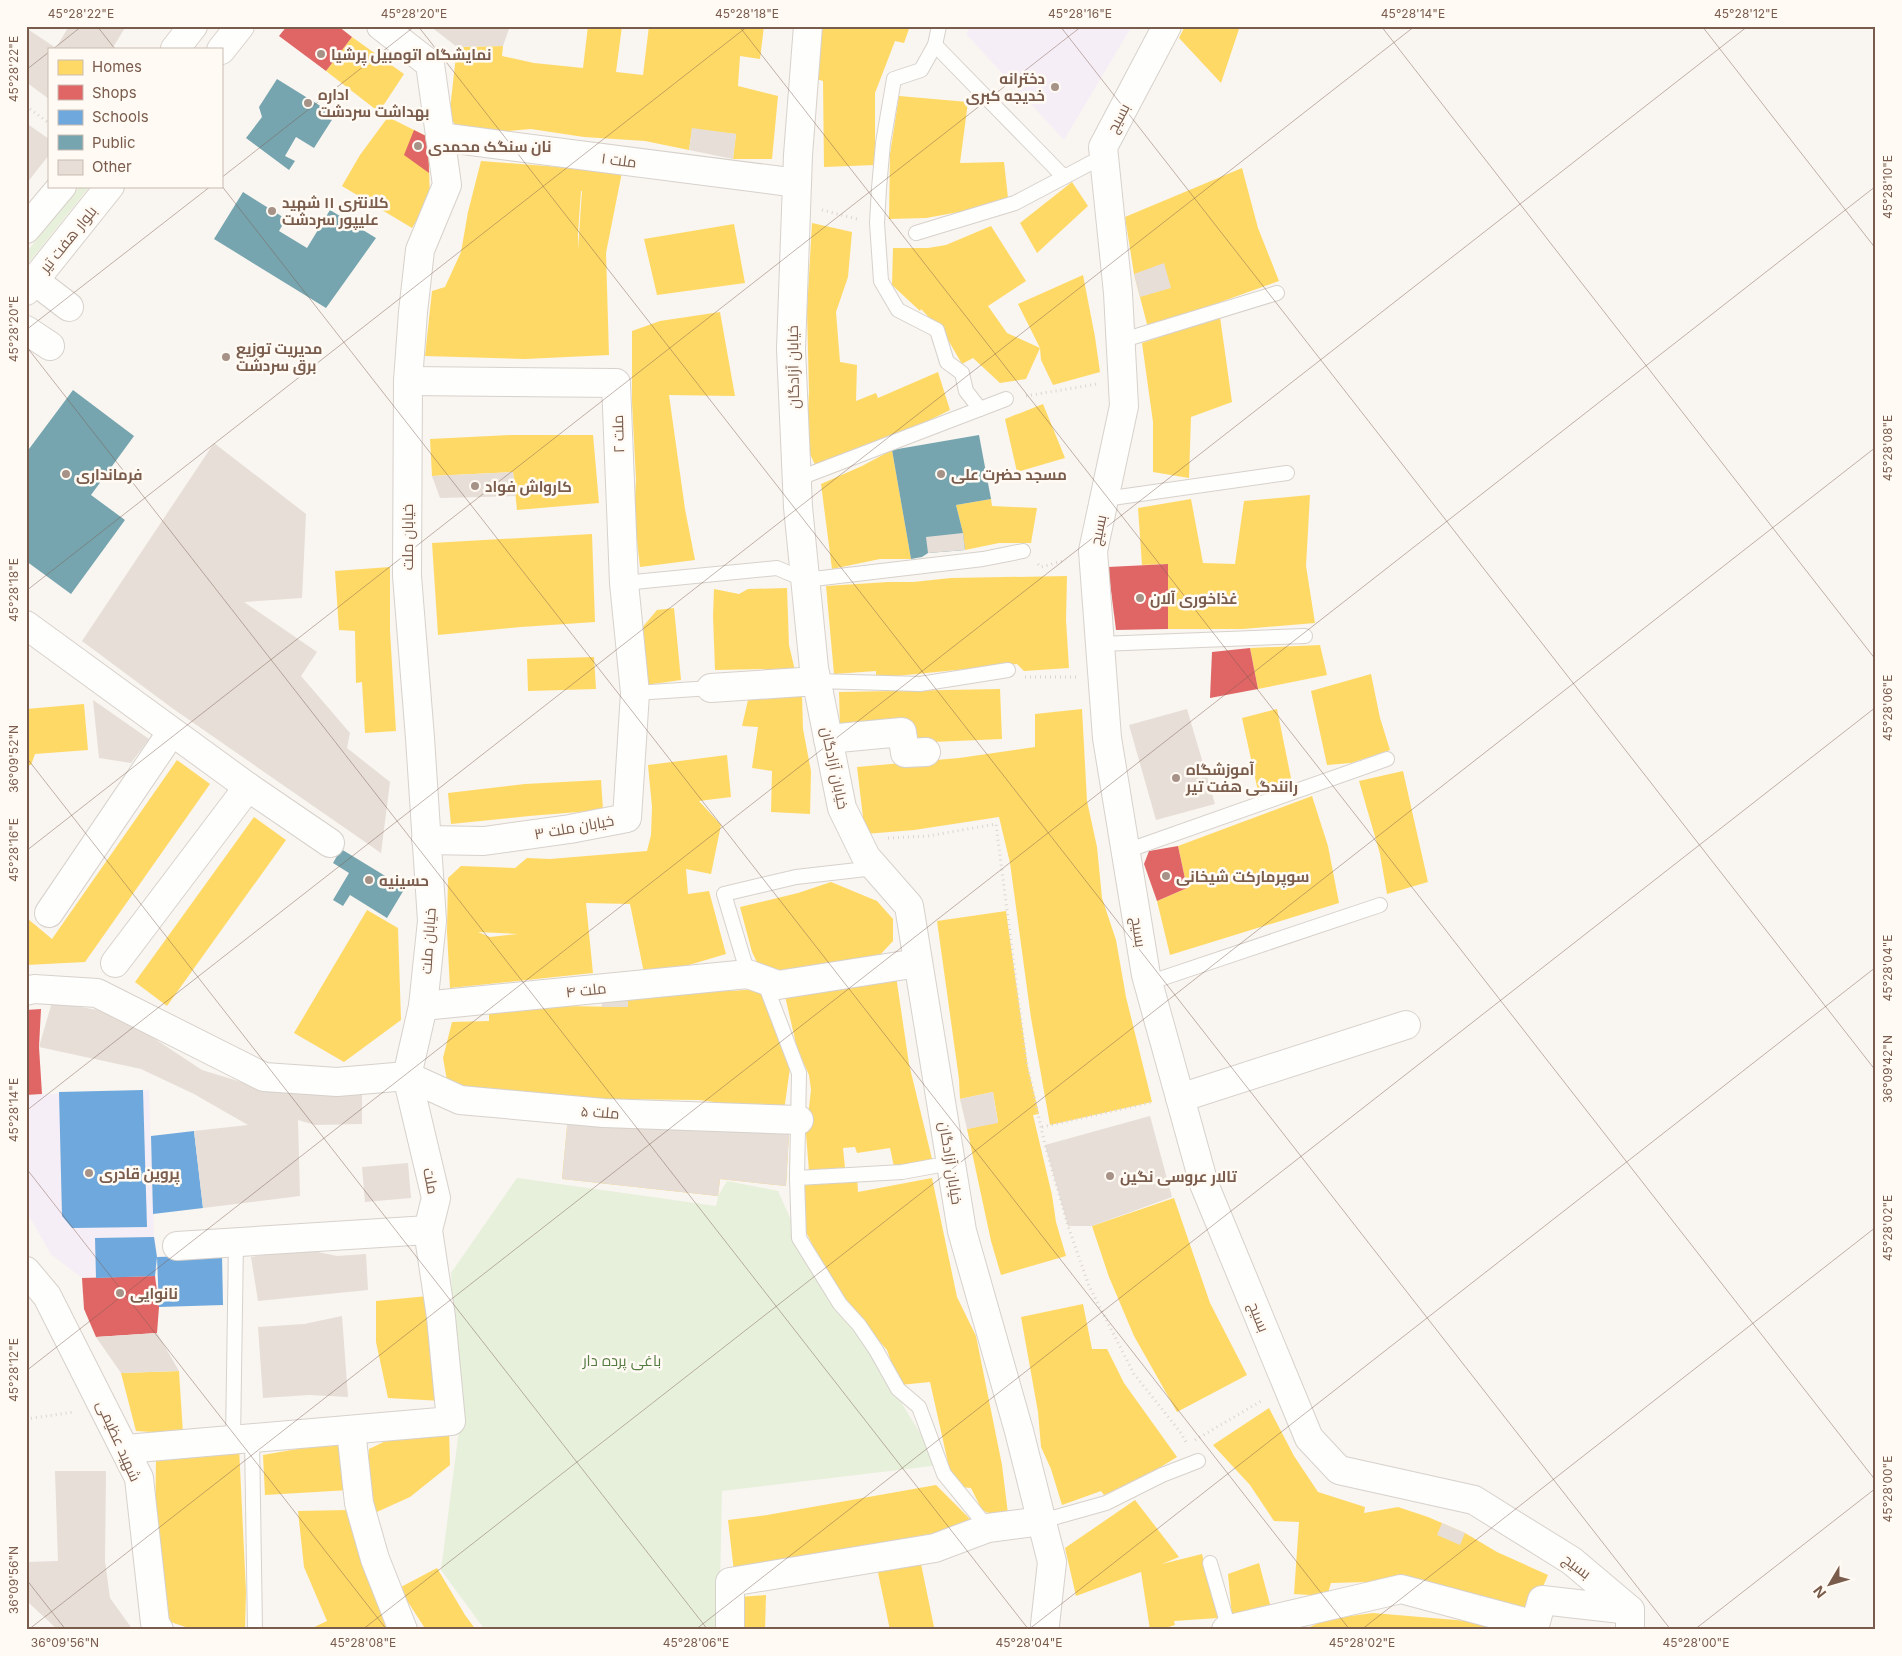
<svg xmlns="http://www.w3.org/2000/svg" width="1902" height="1656" viewBox="0 0 1902 1656" font-family="Inter,Cairo,sans-serif">
<style>
.education{fill:#f6eef6}
.green{fill:#e7f0db}
.homes{fill:#ffd966;fill-rule:evenodd}
.shops{fill:#e06666}
.schools{fill:#6fa8dc}
.public{fill:#76a5af}
.building{fill:#e6ded7}
.lines{fill:none;stroke-linecap:round;stroke-linejoin:round}
.service-casing{stroke:#d7d1cb;stroke-width:16}
.minor-casing{stroke:#d7d1cb;stroke-width:30}
.tertiary-casing{stroke:#d7d1cb;stroke-width:30}
.secondary-casing{stroke:#d9d2cb;stroke-width:30}
.path{stroke:#dcd5d0;stroke-width:3;stroke-dasharray:1 4;stroke-linecap:butt}
.service{stroke:#fefefd;stroke-width:14}
.minor{stroke:#fefefd;stroke-width:28}
.tertiary{stroke:#fefefd;stroke-width:28}
.secondary{stroke:#fefefd;stroke-width:28}
.ticks{fill:none;stroke:#7a5c4d;stroke-width:1;stroke-opacity:0.45}
.poi-dot{fill:#a69286;stroke:#fffaf3;stroke-width:2}
.labels{text-anchor:middle;dominant-baseline:central;stroke-width:5;stroke-linejoin:round;paint-order:stroke}
.poi-label{font-size:15px;font-weight:bold;fill:#7a5c4d;stroke:#fffaf3;text-anchor:start}
.street-label{font-size:15px;fill:#7a5c4d;stroke:#fffaf3}
.park-label{font-size:15px;fill:#537a41;stroke:#fffaf3}
.neatline{fill:none;stroke:#7a5c4d;stroke-width:2}
.ticks-label{font-size:12px;text-anchor:middle;fill:#7a5c4d}
</style>
<rect width="100%" height="100%" fill="#f9f5f0"/>
<g class="education">
<polygon points="970,26 1132,26 1064,140 966,34"/>
<polygon points="149,1090 154,1237 157,1257 155,1276 82,1278 51,1254 26,1211 26,1095"/>
</g>
<g class="green">
<polygon points="80,186 90,186 26,266 26,253"/>
<polygon points="517,1178 716,1206 718,1196 727,1181 778,1191 799,1238 940,1465 722,1491 719,1630 485,1630 441,1570 459,1430 451,1273"/>
</g>
<g class="homes">
<polygon points="588,26 622,26 616,72 643,75 649,26 764,26 760,59 740,56 738,86 778,96 772,159 733,159 736,134 692,129 689,150 645,141 584,137 531,129 496,132 461,130 449,118 457,47 503,46 502,56 534,63 583,68"/>
<polygon points="823,26 910,26 904,43 895,41 875,93 875,165 824,167 823,81 813,78"/>
<polygon points="1185,26 1240,26 1221,83 1179,38"/>
<polygon points="352,37 404,74 379,112 326,71"/>
<polygon points="899,96 968,102 960,163 1004,162 1008,198 959,212 926,218 889,219 890,154"/>
<polygon points="388,117 428,137 430,198 412,228 342,186 360,155"/>
<path d="M481,161l141,11 -16,81 3,102 -84,4 -100,-3 7,-65 13,-4 16,-35 7,-40zM581,191h1l-4,59v-17z"/>
<polygon points="1242,168 1258,228 1279,281 1148,328 1134,274 1125,217"/>
<polygon points="1072,182 1088,206 1037,253 1020,223"/>
<polygon points="812,223 852,232 848,277 836,312 840,362 857,365 856,401 876,393 878,398 938,372 950,410 894,438 816,467 806,445 809,392 807,310"/>
<polygon points="734,224 745,283 657,295 644,239"/>
<polygon points="991,226 1026,281 988,306 1007,333 1040,348 1026,379 1000,383 973,358 962,364 944,333 921,309 920,311 892,285 893,248 928,248 946,245"/>
<polygon points="1083,275 1095,337 1100,372 1053,385 1041,360 1040,348 1018,304"/>
<polygon points="720,312 735,396 669,395 685,509 695,560 640,567 634,515 636,480 632,402 632,331 660,321"/>
<polygon points="1220,317 1232,402 1191,417 1189,478 1153,472 1153,422 1142,343"/>
<polygon points="1043,404 1065,458 1017,472 1005,419"/>
<polygon points="511,435 593,435 599,503 517,510 513,472 432,476 430,439"/>
<polygon points="892,450 911,559 880,559 832,569 821,484 862,466"/>
<polygon points="1310,495 1306,566 1315,623 1243,629 1168,629 1168,564 1142,565 1138,508 1191,499 1203,563 1235,564 1244,501"/>
<polygon points="991,499 992,506 1037,508 1031,543 999,543 965,550 963,533 956,505"/>
<polygon points="592,534 595,622 521,627 438,635 432,543"/>
<polygon points="390,567 390,631 396,731 365,733 362,682 356,683 355,631 339,630 335,571"/>
<polygon points="1067,576 1066,620 1069,668 1024,671 1017,664 876,678 876,671 834,674 826,586 888,582 913,582 951,578"/>
<polygon points="787,588 789,645 796,675 761,676 765,669 715,670 713,616 714,589 739,594 748,589"/>
<polygon points="674,608 681,680 646,685 641,629 657,610"/>
<polygon points="1320,645 1327,675 1258,689 1250,648"/>
<polygon points="594,657 596,689 528,691 527,659"/>
<polygon points="1371,674 1380,718 1390,750 1351,763 1327,765 1311,691"/>
<polygon points="1000,689 1002,739 909,743 840,728 839,692"/>
<polygon points="802,695 803,729 811,771 810,814 771,812 772,771 752,768 758,727 742,726 748,700"/>
<polygon points="84,704 88,750 35,754 31,765 26,766 26,709"/>
<polygon points="1082,709 1087,801 1097,847 1102,898 1116,940 1126,997 1152,1102 1050,1125 1031,1018 1010,863 999,817 914,830 865,834 857,767 959,758 1035,747 1035,714"/>
<polygon points="1277,709 1292,783 1258,791 1242,718"/>
<path d="M727,755l4,42 -32,4 22,24 -10,49 -25,-5 2,25 21,-3 17,63 -81,24 -15,-74 -44,-1 7,70 -143,15 -3,-56 1,-54 13,-12 54,2 12,-10 23,1 97,-8 4,-16 1,-28 -4,-42zM478,932l40,2 -28,3z"/>
<polygon points="177,760 210,784 85,962 26,965 26,863 29,863 28,919 52,939"/>
<polygon points="1403,771 1428,882 1387,894 1380,854 1359,781"/>
<polygon points="601,780 603,810 529,816 451,824 448,793 525,784"/>
<polygon points="1312,796 1328,846 1339,903 1170,955 1157,901 1187,888 1178,846"/>
<polygon points="254,817 286,840 167,1006 135,982"/>
<polygon points="831,882 877,901 893,919 893,941 879,956 813,967 762,973 752,952 740,907 798,893"/>
<polygon points="367,910 398,928 401,1020 344,1062 294,1033"/>
<polygon points="1006,911 1028,1068 1039,1114 1033,1115 1052,1195 1056,1222 1066,1256 1001,1275 991,1241 967,1129 998,1122 993,1092 960,1099 959,1079 937,921"/>
<polygon points="896,976 909,1064 932,1159 894,1167 890,1148 857,1153 855,1147 843,1148 845,1168 809,1171 806,1134 811,1090 809,1075 797,1048 785,996"/>
<polygon points="759,989 790,1068 784,1111 699,1100 600,1099 492,1089 448,1086 443,1058 452,1022 489,1021 489,1005 628,1007 627,992 730,991"/>
<polygon points="568,1116 789,1134 786,1186 720,1179 718,1196 562,1179"/>
<polygon points="857,1175 858,1192 932,1178 957,1297 976,1336 1002,1465 1008,1514 995,1516 982,1510 971,1488 961,1487 951,1476 930,1382 900,1385 887,1350 853,1311 828,1276 806,1232 805,1234 801,1180"/>
<polygon points="1174,1198 1210,1303 1247,1375 1177,1412 1134,1336 1109,1277 1092,1226"/>
<polygon points="428,1296 442,1401 388,1398 376,1342 376,1301"/>
<polygon points="1083,1304 1092,1349 1107,1349 1124,1383 1177,1457 1146,1476 1104,1495 1101,1491 1062,1505 1051,1469 1041,1447 1038,1412 1021,1317"/>
<polygon points="179,1371 183,1434 136,1431 121,1373"/>
<polygon points="1269,1408 1294,1456 1318,1492 1365,1507 1364,1513 1398,1507 1428,1517 1465,1533 1497,1552 1548,1575 1529,1619 1405,1578 1368,1582 1331,1583 1327,1596 1294,1594 1299,1522 1274,1521 1250,1485 1213,1445"/>
<polygon points="449,1428 450,1465 410,1497 368,1516 366,1484 369,1449 392,1438"/>
<polygon points="342,1441 349,1490 265,1495 263,1455"/>
<polygon points="239,1447 246,1592 245,1630 195,1630 161,1619 155,1538 156,1456"/>
<polygon points="936,1485 976,1525 734,1572 728,1520 767,1515"/>
<polygon points="1135,1500 1179,1557 1162,1564 1202,1554 1218,1618 1174,1621 1175,1625 1159,1630 1150,1630 1141,1572 1076,1596 1065,1548"/>
<polygon points="347,1510 362,1565 379,1596 391,1630 308,1630 327,1621 304,1567 298,1511"/>
<polygon points="920,1559 934,1627 922,1630 890,1630 877,1568"/>
<polygon points="1259,1563 1271,1608 1232,1617 1228,1574"/>
<polygon points="437,1568 465,1615 476,1630 426,1630 399,1588"/>
<polygon points="766,1595 765,1630 737,1630 737,1597"/>
<polygon points="1373,1613 1491,1623 1518,1630 1303,1630 1328,1619"/>
</g>
<g class="shops">
<polygon points="287,26 338,26 352,37 326,71 279,36"/>
<polygon points="414,130 428,137 429,173 404,155"/>
<polygon points="1168,564 1168,629 1116,630 1108,567"/>
<polygon points="1250,648 1258,689 1210,698 1212,652"/>
<polygon points="1178,846 1187,888 1157,901 1144,864 1149,851"/>
<polygon points="41,1009 39,1047 42,1094 26,1095 26,1010"/>
<polygon points="155,1276 159,1307 157,1333 96,1337 84,1309 82,1278"/>
</g>
<g class="schools">
<polygon points="143,1090 147,1227 72,1228 62,1216 59,1092"/>
<polygon points="194,1131 203,1208 153,1214 151,1136"/>
<polygon points="154,1237 157,1257 155,1276 96,1278 95,1238"/>
<polygon points="222,1255 223,1305 159,1307 157,1257"/>
</g>
<g class="public">
<polygon points="277,79 335,115 314,148 296,137 285,156 295,161 289,170 246,138 262,117 259,107"/>
<polygon points="243,192 286,219 279,231 307,248 330,210 376,238 326,308 214,239"/>
<polygon points="73,390 134,436 91,495 125,520 71,594 26,561 26,453"/>
<polygon points="979,435 991,499 956,505 963,533 965,550 928,553 922,557 911,559 892,450"/>
<polygon points="341,849 405,888 387,918 350,895 343,906 333,900 349,873 333,863"/>
</g>
<g class="building">
<polygon points="69,26 126,26 112,49 49,49 49,99 26,82 26,28 56,48"/>
<polygon points="430,26 510,26 503,46 457,47"/>
<polygon points="26,123 49,139 49,155 26,184"/>
<polygon points="692,128 736,134 733,159 689,150"/>
<polygon points="1164,263 1171,288 1140,297 1134,274"/>
<polygon points="214,443 306,514 302,598 244,602 317,652 301,676 350,733 347,748 390,782 381,853 172,708 82,641"/>
<polygon points="513,472 516,496 440,498 432,476"/>
<polygon points="963,533 965,550 928,553 926,537"/>
<polygon points="93,700 149,739 131,763 99,758"/>
<polygon points="1187,709 1215,804 1156,820 1129,725"/>
<polygon points="627,992 628,1007 602,1007 601,993"/>
<polygon points="52,1002 98,1010 152,1037 202,1070 251,1085 310,1091 362,1094 362,1124 315,1125 298,1120 300,1196 203,1208 194,1131 248,1125 194,1094 141,1069 39,1047"/>
<polygon points="993,1092 998,1123 967,1129 960,1099"/>
<polygon points="568,1116 789,1134 786,1186 720,1179 718,1196 562,1179"/>
<polygon points="1150,1116 1172,1197 1092,1226 1068,1226 1045,1145"/>
<polygon points="408,1163 411,1198 365,1202 362,1167"/>
<polygon points="304,1249 337,1256 366,1254 368,1290 258,1301 251,1257"/>
<polygon points="342,1316 348,1397 309,1395 263,1398 258,1327 304,1324"/>
<polygon points="157,1333 179,1371 121,1373 96,1337"/>
<polygon points="55,1471 106,1471 105,1561 110,1598 133,1630 58,1630 29,1603 26,1598 26,1562 58,1561"/>
<polygon points="1442,1523 1465,1533 1460,1545 1437,1535"/>
</g>
<g class="lines">
<defs>
<g id="service">
<polyline points="939,26 935,45 921,70 894,79 883,143 879,188 877,223 881,281 898,310 937,330 947,362 962,373 966,391 980,409"/>
<polyline points="935,45 1064,177"/>
<polyline points="916,233 1015,203 1104,156"/>
<polyline points="1120,341 1277,293"/>
<polyline points="797,479 1006,399"/>
<polyline points="1105,499 1287,473"/>
<polyline points="624,583 777,568 805,580 983,559 1023,551"/>
<polyline points="1100,644 1305,636"/>
<polyline points="817,681 920,684 1008,670"/>
<polyline points="635,693 711,688"/>
<polyline points="1126,851 1387,759"/>
<polyline points="748,974 724,894 796,877 875,868"/>
<polyline points="764,981 799,1073 797,1178 902,1172 951,1163"/>
<polyline points="1148,983 1380,905"/>
<polyline points="797,1178 799,1238 840,1304 859,1325 876,1350 898,1389 919,1407 944,1474 988,1528"/>
<polyline points="252,1438 255,1630"/>
<polyline points="233,1440 236,1242"/>
<polyline points="1042,1521 1106,1503 1162,1475 1198,1461"/>
<polyline points="1210,1563 1229,1629"/>
</g>
<g id="minor">
<polyline points="808,26 798,155 791,349 798,507 814,668 842,808 866,857 909,906 962,1231 1019,1431 1052,1562 1045,1625"/>
<polyline points="440,137 797,183"/>
<polyline points="35,281 69,307"/>
<polyline points="26,330 50,346"/>
<polyline points="408,381 616,383 624,583 635,693 627,818 570,829 484,841 426,840"/>
<polyline points="26,625 248,787 330,843"/>
<polyline points="711,688 817,681"/>
<polyline points="828,739 902,732 905,753 926,752"/>
<polyline points="49,913 171,733"/>
<polyline points="115,963 248,787"/>
<polyline points="26,991 34,989 97,993 264,1077 337,1082 407,1076 460,1100 604,1113 799,1120"/>
<polyline points="423,1006 748,974 778,985 918,963"/>
<polyline points="1180,1098 1406,1025"/>
<polyline points="177,1246 428,1230"/>
<polyline points="351,1430 359,1503 375,1559 403,1630"/>
<polyline points="126,1449 451,1421 441,1317 428,1230 436,1198 407,1076"/>
<polyline points="730,1630 730,1582 935,1548 988,1528 1042,1521"/>
<polyline points="1226,1630 1401,1589 1535,1625 1542,1600 1630,1610"/>
</g>
<g id="tertiary">
<polyline points="381,26 430,64 447,185 420,250 413,312 408,381 407,576 420,738 432,921 423,1006 407,1076"/>
<polyline points="1167,26 1103,147 1118,293 1124,406 1093,551 1107,738 1146,975 1204,1184 1309,1438 1339,1470 1474,1500 1572,1561 1630,1610 1630,1630"/>
<polyline points="26,1271 47,1296 139,1478 155,1623 159,1630"/>
</g>
<g id="secondary">
<polyline points="175,49 193,26"/>
<polyline points="221,50 240,26"/>
<polyline points="26,229 62,186"/>
<polyline points="26,291 110,186"/>
</g>
</defs>
<use href="#service" class="service-casing"/>
<use href="#minor" class="minor-casing"/>
<use href="#tertiary" class="tertiary-casing"/>
<use href="#secondary" class="secondary-casing"/>
<g class="path">
<polyline points="26,106 49,123"/>
<polyline points="822,210 857,219"/>
<polyline points="1026,396 1097,384"/>
<polyline points="1038,564 1041,567 1066,560"/>
<polyline points="1025,677 1076,677"/>
<polyline points="888,838 928,836 996,824 1026,1060 1045,1145 1068,1226 1089,1286 1134,1374 1181,1433 1187,1444"/>
<polyline points="1042,1127 1153,1102"/>
<polyline points="26,1419 74,1412"/>
<polyline points="1195,1440 1263,1400"/>
</g>
<use href="#service" class="service"/>
<use href="#minor" class="minor"/>
<use href="#tertiary" class="tertiary"/>
<use href="#secondary" class="secondary"/>
</g>
<path class="ticks" d="M97,26l18,23M418,26l1253,1604M739,26l1137,1455M1060,26l816,1045M1381,26l495,634M1702,26l174,223M53,49l29,-23M26,70l23,-18M221,178l194,-152M221,185l1129,1445M26,330l185,-144M26,346l1003,1284M26,591l722,-565M26,757l682,873M26,851l1056,-825M26,1111l1389,-1085M26,1168l361,462M26,1371l1722,-1345M26,1579l40,51M28,1630l1848,-1444M362,1630l1514,-1183M695,1630l1181,-923M1028,1630l848,-663M1361,1630l515,-403M1694,1630l182,-142"/>
<g class="poi-dot">
<circle cx="321" cy="54" r="5"/>
<circle cx="1055" cy="87" r="5"/>
<circle cx="308" cy="103" r="5"/>
<circle cx="418" cy="146" r="5"/>
<circle cx="272" cy="211" r="5"/>
<circle cx="226" cy="357" r="5"/>
<circle cx="66" cy="474" r="5"/>
<circle cx="941" cy="474" r="5"/>
<circle cx="475" cy="486" r="5"/>
<circle cx="1140" cy="598" r="5"/>
<circle cx="1176" cy="778" r="5"/>
<circle cx="1166" cy="876" r="5"/>
<circle cx="369" cy="880" r="5"/>
<circle cx="89" cy="1173" r="5"/>
<circle cx="1110" cy="1176" r="5"/>
<circle cx="120" cy="1293" r="5"/>
</g>
<g class="labels">
<g class="poi-label">
<text x="331" y="54">نمایشگاه اتومبیل پرشیا</text>
<text x="1045" y="78" text-anchor="end">دخترانه<tspan x="1045" dy="17">خدیجه کبری</tspan></text>
<text x="318" y="94">اداره<tspan x="318" dy="17">بهداشت سردشت</tspan></text>
<text x="428" y="146">نان سنگک محمدی</text>
<text x="282" y="202">کلانتری ۱۱ شهید<tspan x="282" dy="17">علیپور سردشت</tspan></text>
<text x="236" y="348">مدیریت توزیع<tspan x="236" dy="17">برق سردشت</tspan></text>
<text x="76" y="474">فرمانداری</text>
<text x="951" y="474">مسجد حضرت علی</text>
<text x="485" y="486">کارواش فواد</text>
<text x="1150" y="598">غذاخوری آلان</text>
<text x="1186" y="769">آموزشگاه<tspan x="1186" dy="17">رانندگی هفت تیر</tspan></text>
<text x="1176" y="876">سوپرمارکت شیخانی</text>
<text x="379" y="880">حسینیه</text>
<text x="99" y="1173">پروین قادری</text>
<text x="1120" y="1176">تالار عروسی نگین</text>
<text x="130" y="1293">نانوایی</text>
</g>
<g class="street-label">
<text transform="translate(1118 118) rotate(-62)">بسیج</text>
<text transform="translate(619 160) rotate(7)">ملت ۱</text>
<text transform="translate(68 239) rotate(-51)">بلوار هفت تیر</text>
<text transform="translate(793 367) rotate(-91)">خیابان آزادگان</text>
<text transform="translate(618 434) rotate(-92)">ملت ۲</text>
<text transform="translate(1098 530) rotate(-78)">بسیج</text>
<text transform="translate(407 537) rotate(-90)">خیابان ملت</text>
<text transform="translate(835 768) rotate(78)">خیابان آزادگان</text>
<text transform="translate(574 827) rotate(-10)">خیابان ملت ۳</text>
<text transform="translate(1139 932) rotate(81)">بسیج</text>
<text transform="translate(428 941) rotate(-86)">خیابان ملت</text>
<text transform="translate(586 990) rotate(-6)">ملت ۴</text>
<text transform="translate(600 1112) rotate(4)">ملت ۵</text>
<text transform="translate(951 1163) rotate(81)">خیابان آزادگان</text>
<text transform="translate(431 1181) rotate(79)">ملت</text>
<text transform="translate(1259 1317) rotate(68)">بسیج</text>
<text transform="translate(119 1441) rotate(66)">شهید عظیمی</text>
<text transform="translate(1577 1566) rotate(37)">بسیج</text>
</g>
<g class="park-label">
<text x="622" y="1360">باغی پرده دار</text>
</g>
</g>
<rect width="1902" height="1656" fill="none" stroke="#fffaf3" stroke-width="55"/>
<rect x="48" y="48" width="175" height="140" fill="#fffaf3" stroke="#cabbb1"/>
<rect x="58" y="60" width="25" height="15" fill="#ffd966" stroke="#cabbb1"/>
<text x="92" y="72" font-size="15" fill="#7a5c4d">Homes</text>
<rect x="58" y="85" width="25" height="15" fill="#e06666" stroke="#cabbb1"/>
<text x="92" y="98" font-size="15" fill="#7a5c4d">Shops</text>
<rect x="58" y="110" width="25" height="15" fill="#6fa8dc" stroke="#cabbb1"/>
<text x="92" y="122" font-size="15" fill="#7a5c4d">Schools</text>
<rect x="58" y="135" width="25" height="15" fill="#76a5af" stroke="#cabbb1"/>
<text x="92" y="148" font-size="15" fill="#7a5c4d">Public</text>
<rect x="58" y="160" width="25" height="15" fill="#e6ded7" stroke="#cabbb1"/>
<text x="92" y="172" font-size="15" fill="#7a5c4d">Other</text>
<g transform="translate(1830 1584) rotate(232)" stroke="#fffaf3" stroke-width="4" paint-order="stroke">
<path d="M0-4L9 19L0 12L-9 19Z" fill="#7a5c4d"/>
<text y="-8" font-size="14" font-weight="bold" text-anchor="middle" fill="#7a5c4d">N</text>
</g>
<rect x="28" y="28" width="1846" height="1600" class="neatline"/>
<g class="ticks-label">
<text x="81" y="18">45°28'22"E</text>
<text x="414" y="18">45°28'20"E</text>
<text x="747" y="18">45°28'18"E</text>
<text x="1080" y="18">45°28'16"E</text>
<text x="1413" y="18">45°28'14"E</text>
<text x="1746" y="18">45°28'12"E</text>
<text transform="translate(14 69) rotate(-90)" y="4">45°28'22"E</text>
<text transform="translate(1888 187) rotate(-90)" y="4">45°28'10"E</text>
<text transform="translate(14 329) rotate(-90)" y="4">45°28'20"E</text>
<text transform="translate(1888 448) rotate(-90)" y="4">45°28'08"E</text>
<text transform="translate(14 590) rotate(-90)" y="4">45°28'18"E</text>
<text transform="translate(1888 708) rotate(-90)" y="4">45°28'06"E</text>
<text transform="translate(14 759) rotate(-90)" y="4">36°09'52"N</text>
<text transform="translate(14 850) rotate(-90)" y="4">45°28'16"E</text>
<text transform="translate(1888 968) rotate(-90)" y="4">45°28'04"E</text>
<text transform="translate(1888 1069) rotate(-90)" y="4">36°09'42"N</text>
<text transform="translate(14 1110) rotate(-90)" y="4">45°28'14"E</text>
<text transform="translate(1888 1228) rotate(-90)" y="4">45°28'02"E</text>
<text transform="translate(14 1370) rotate(-90)" y="4">45°28'12"E</text>
<text transform="translate(1888 1489) rotate(-90)" y="4">45°28'00"E</text>
<text transform="translate(14 1580) rotate(-90)" y="4">36°09'56"N</text>
<text x="65" y="1647">36°09'56"N</text>
<text x="363" y="1647">45°28'08"E</text>
<text x="696" y="1647">45°28'06"E</text>
<text x="1029" y="1647">45°28'04"E</text>
<text x="1362" y="1647">45°28'02"E</text>
<text x="1696" y="1647">45°28'00"E</text>
</g>
</svg>
